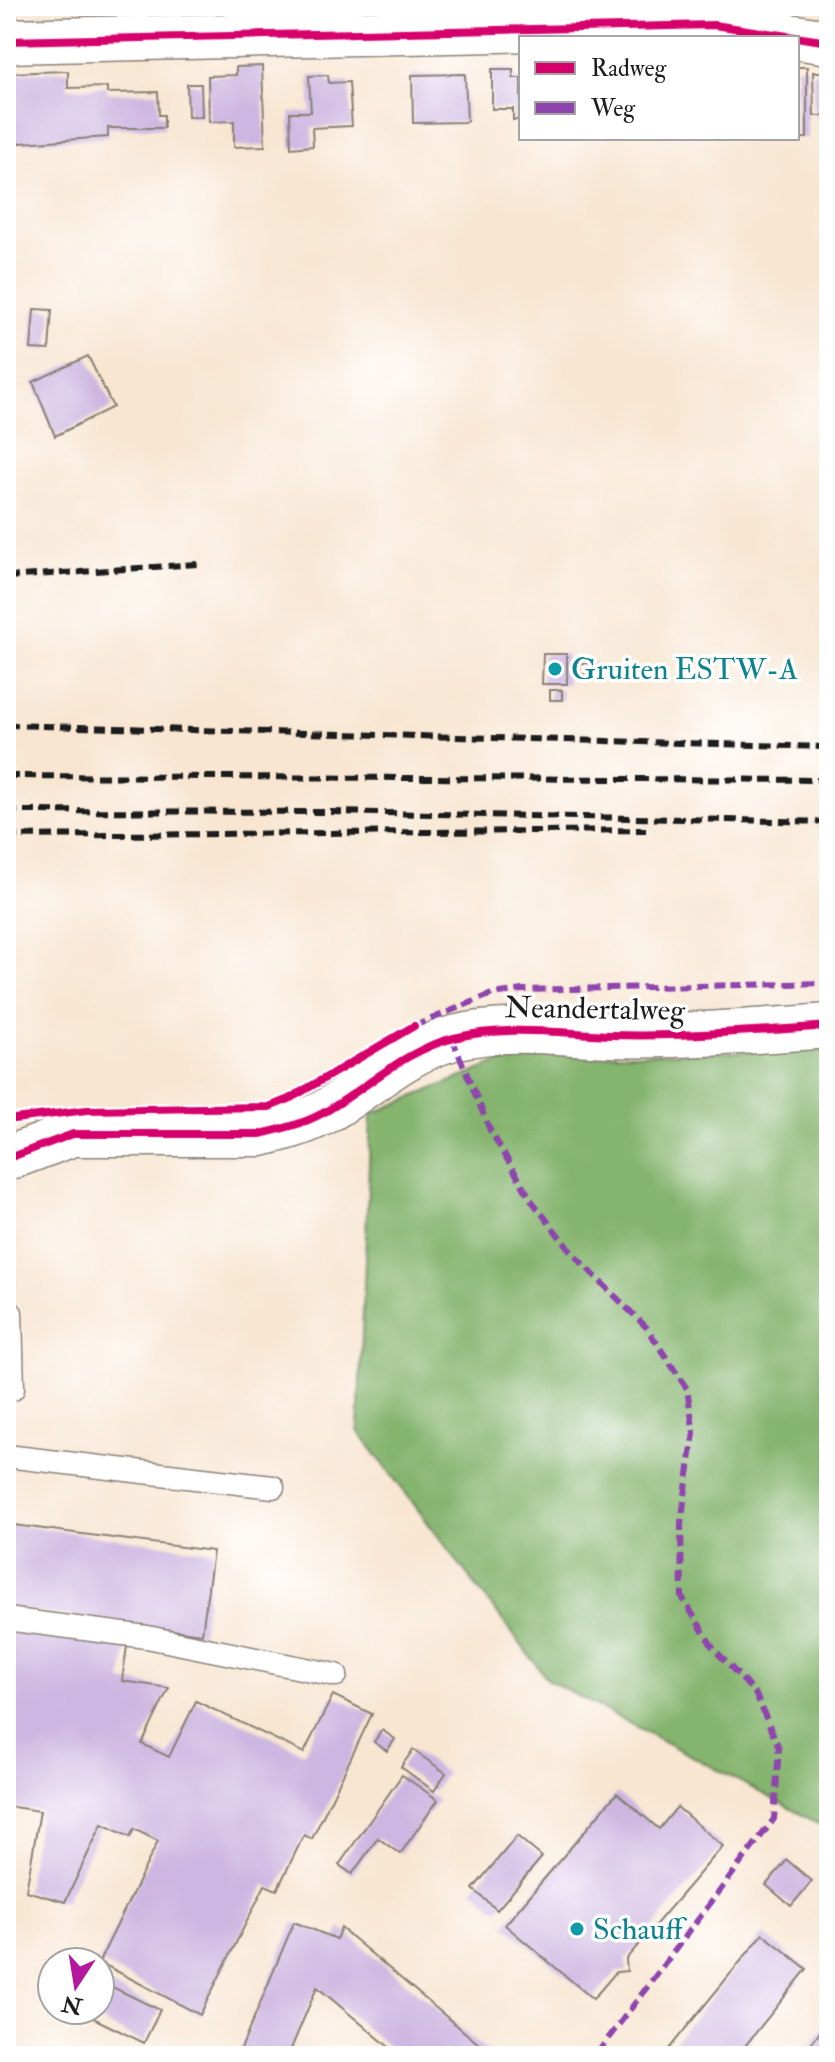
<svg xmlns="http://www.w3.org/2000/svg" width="835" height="2062" viewBox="0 0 835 2062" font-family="'IM FELL Double Pica',serif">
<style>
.forest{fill:#84b46d;stroke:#506844;stroke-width:2}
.building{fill:#cdb6e1}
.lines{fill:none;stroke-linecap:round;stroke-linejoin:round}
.lane-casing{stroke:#8a8177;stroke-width:25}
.street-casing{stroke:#8a8177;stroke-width:47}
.lane{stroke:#fff;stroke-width:22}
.street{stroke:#fff;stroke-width:44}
.rail{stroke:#1c1c1c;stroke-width:6;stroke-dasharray:12 6;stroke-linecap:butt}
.quiet{stroke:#8e44ad;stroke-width:6;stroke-dasharray:12 6;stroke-linecap:butt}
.cycleway-casing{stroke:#fff;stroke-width:13}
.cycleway{stroke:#d6006c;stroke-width:8}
.culture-dot{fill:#0f9aa8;stroke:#fff;stroke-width:3}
.labels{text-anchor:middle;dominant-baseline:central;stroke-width:7;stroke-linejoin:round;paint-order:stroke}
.culture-label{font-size:30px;fill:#0d838f;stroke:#fff;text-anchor:start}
.street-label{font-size:30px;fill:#1c1c1c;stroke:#fff}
</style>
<rect width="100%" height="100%" fill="#fff"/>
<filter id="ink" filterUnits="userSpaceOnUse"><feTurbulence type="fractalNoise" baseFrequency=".0125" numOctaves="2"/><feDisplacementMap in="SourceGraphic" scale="16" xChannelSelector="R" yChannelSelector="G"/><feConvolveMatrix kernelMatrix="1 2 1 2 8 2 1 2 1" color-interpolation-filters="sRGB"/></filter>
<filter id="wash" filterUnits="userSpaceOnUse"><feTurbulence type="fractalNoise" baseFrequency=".006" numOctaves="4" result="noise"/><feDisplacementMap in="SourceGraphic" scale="32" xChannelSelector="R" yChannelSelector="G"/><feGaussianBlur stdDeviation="1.8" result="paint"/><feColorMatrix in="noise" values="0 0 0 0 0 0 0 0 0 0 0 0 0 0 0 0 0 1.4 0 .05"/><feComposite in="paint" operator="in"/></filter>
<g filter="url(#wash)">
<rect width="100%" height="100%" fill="#f8e6d2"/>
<polygon class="forest" points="829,1050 829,1829 548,1680 358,1431 371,1114 514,1056"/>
<g id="blocks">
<g class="building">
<polygon points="262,66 265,146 234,147 234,121 209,122 208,76 236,75 236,67"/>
<rect x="797" y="67" width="10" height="71"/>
<polygon points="492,69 513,69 513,78 521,78 521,120 513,120 513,109 492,109"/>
<polygon points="68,71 68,88 107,87 107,93 158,92 159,115 164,115 164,128 108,128 108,137 6,144 6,73"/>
<polygon points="813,72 829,72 829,116 814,116"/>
<polygon points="465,74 467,122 413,123 412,75"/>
<polygon points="328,75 329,83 349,82 352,126 312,128 313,146 291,148 290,112 311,112 309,76"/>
<polygon points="187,84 201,84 202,117 188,117"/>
<polygon points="34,309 52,310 49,350 31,349"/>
<polygon points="88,356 113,407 55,436 33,382"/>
<polygon points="543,654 567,654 567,684 542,684"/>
<rect x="580" y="663" width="15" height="11"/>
<rect x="550" y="690" width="12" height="10"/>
<polygon points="6,1524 213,1551 202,1634 6,1608"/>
<polygon points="6,1629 127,1646 122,1681 169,1688 142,1744 169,1757 196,1701 304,1753 333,1695 372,1714 312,1839 304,1835 277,1890 265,1885 200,2015 99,1962 158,1841 134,1829 130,1837 102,1824 65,1902 26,1891 40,1811 6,1806"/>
<polygon points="382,1730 395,1739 387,1751 374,1742"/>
<polygon points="413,1750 446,1773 434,1791 401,1767"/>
<polygon points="402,1775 438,1800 400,1854 378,1838 352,1874 339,1865"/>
<polygon points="617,1793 659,1829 677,1807 723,1846 626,1959 627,1971 616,1972 593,1999 505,1925"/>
<polygon points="517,1836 542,1857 497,1910 473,1889"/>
<polygon points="787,1860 812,1881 791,1906 766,1885"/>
<polygon points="294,1922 336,1939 341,1928 493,2056 400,2056 317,1987 288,2056 238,2056"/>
<polygon points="763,1934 807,1969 737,2056 663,2056"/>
<polygon points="100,1981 160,2010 144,2043 77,2010 100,2010"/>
<polygon points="829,2021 829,2056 801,2056"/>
</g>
</g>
</g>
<g filter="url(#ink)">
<use href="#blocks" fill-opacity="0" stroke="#8a8177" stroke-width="2"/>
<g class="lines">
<defs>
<g id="lane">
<polyline points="6,1390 13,1389 11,1313"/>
<polyline points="6,1456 273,1487"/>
<polyline points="6,1619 147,1637 336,1675"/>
</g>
<g id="street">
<polyline points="6,41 714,25 829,42"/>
<path d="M6,1159l67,-25h187c22,-5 43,-10 63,-21 43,-24 81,-63 131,-75 51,-13 104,-5 157,-3 72,2 145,-4 218,-9"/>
</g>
</defs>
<use href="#lane" class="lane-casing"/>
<use href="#street" class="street-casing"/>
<use href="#lane" class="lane"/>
<use href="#street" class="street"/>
<g class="rail">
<polyline points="6,577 198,564"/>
<polyline points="6,725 829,747"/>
<polyline points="6,776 829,780"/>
<polyline points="6,811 333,812 829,822"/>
<polyline points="6,836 646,830"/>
</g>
<g class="quiet">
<polyline points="414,1026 492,994 522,990 829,983"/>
<polyline points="452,1038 490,1130 532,1201 573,1254 647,1328 687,1389 694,1433 681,1523 682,1597 714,1649 755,1693 779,1748 774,1819 601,2048 600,2056"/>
</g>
<defs>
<g id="cycleway">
<polyline points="6,41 714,25 829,42"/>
<polyline points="6,1120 87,1110 269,1107 289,1099 414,1026"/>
<path d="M6,1159l67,-25h187c22,-5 43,-10 63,-21 43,-24 81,-63 131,-75 51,-13 104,-5 157,-3 72,2 145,-4 218,-9"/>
</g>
</defs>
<use href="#cycleway" class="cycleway-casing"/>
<use href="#cycleway" class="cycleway"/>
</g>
</g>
<g class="culture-dot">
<circle cx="555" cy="669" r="8"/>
<circle cx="577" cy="1929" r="8"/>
</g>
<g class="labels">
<g class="culture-label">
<text x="571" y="669">Gruiten ESTW-A</text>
<text x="593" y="1929">Schauff</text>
</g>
<g class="street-label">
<text transform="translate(595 1009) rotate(1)">Neandertalweg</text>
</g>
</g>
<rect width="835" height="2062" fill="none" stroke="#fff" stroke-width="32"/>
<rect x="519" y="36" width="280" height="104" fill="#ffffff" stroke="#a4a4a4" stroke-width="2"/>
<rect x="535" y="62" width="40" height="12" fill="#d6006c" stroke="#a4a4a4" stroke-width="2"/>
<text x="591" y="76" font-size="24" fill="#1c1c1c">Radweg</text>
<rect x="535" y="102" width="40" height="12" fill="#8e44ad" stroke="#a4a4a4" stroke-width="2"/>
<text x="591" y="116" font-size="24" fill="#1c1c1c">Weg</text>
<g transform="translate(76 1986) rotate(192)"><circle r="38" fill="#ffffff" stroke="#a4a4a4" stroke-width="2"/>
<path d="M0-6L14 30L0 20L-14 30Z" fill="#b5179e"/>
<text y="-12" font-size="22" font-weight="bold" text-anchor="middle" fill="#1c1c1c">N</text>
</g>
</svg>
